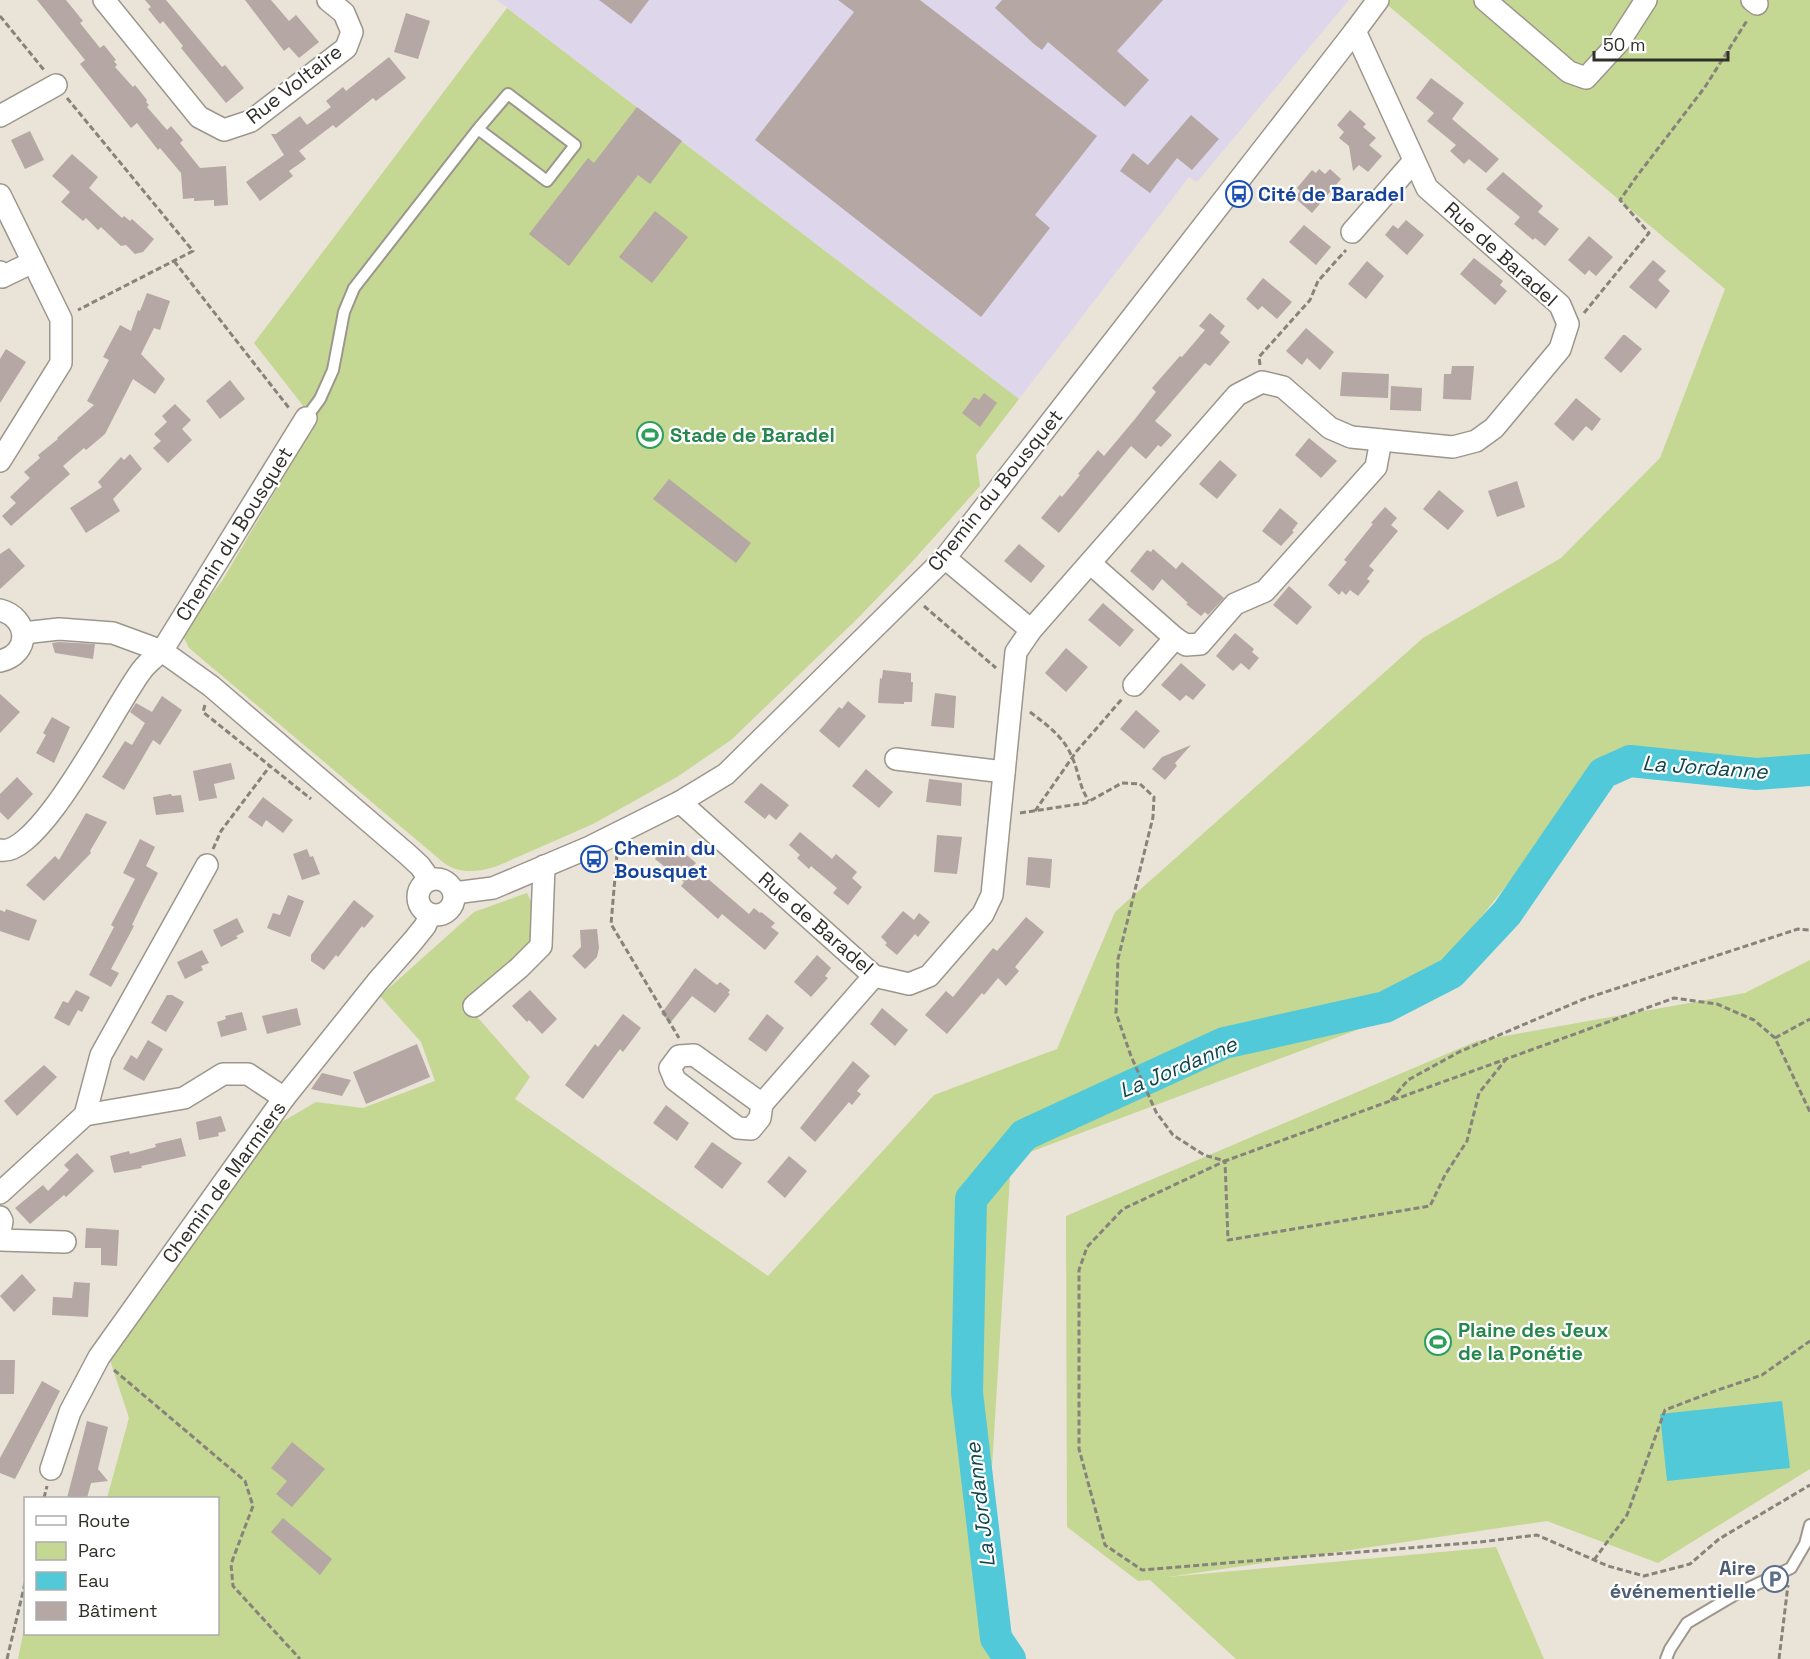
<svg xmlns="http://www.w3.org/2000/svg" width="1810" height="1659" viewBox="0 0 1810 1659" font-family="'Space Grotesk',sans-serif">
<style>
.industrial{fill:#ded6eb}
.green{fill:#c4d793}
.water{fill:#51c9d8}
.lines{fill:none;stroke-linecap:round;stroke-linejoin:round}
.river{stroke:#51c9d8;stroke-width:32}
.building{fill:#b5a7a3}
.lane-casing{stroke:#9d968c;stroke-width:14}
.street-casing{stroke:#9d968c;stroke-width:24}
.path{stroke:#87837b;stroke-width:3;stroke-dasharray:6 3;stroke-linecap:butt}
.lane{stroke:#fff;stroke-width:10}
.street{stroke:#fff;stroke-width:21}
.labels{text-anchor:middle;dominant-baseline:central;stroke-width:4.5;stroke-linejoin:round;paint-order:stroke}
.street-label{font-size:20px;fill:#312f2a;stroke:#fff}
.transit-label{font-size:20px;font-weight:bold;fill:#164399;stroke:#fff;text-anchor:start}
.leisure-label{font-size:20px;font-weight:bold;fill:#27864d;stroke:#fff;text-anchor:start}
.service-label{font-size:20px;font-weight:bold;fill:#4e5e75;stroke:#fff;text-anchor:end}
.water-label{font-size:21px;font-style:italic;fill:#0f454c;stroke:#fff}
</style>
<rect width="100%" height="100%" fill="#eae3d8"/>
<polygon class="industrial" points="497,0 1349,0 1197,182 1189,177 1019,399"/>
<g class="green">
<polygon points="1386,0 1810,0 1810,765 1789,767 1682,750 1602,766 1405,1012 1011,1159 984,1597 993,1659 18,1659 25,1624 26,1634 218,1634 218,1498 107,1498 129,1418 109,1357 261,1134 316,1102 363,1108 435,1081 421,1042 380,996 474,912 527,893 537,914 535,938 464,1002 530,1077 515,1099 768,1276 934,1095 1057,1049 1115,912 1423,638 1561,558 1660,458 1725,289 1384,2"/>
<path d="M507,8l512,391 -43,56 4,31 -69,77 -54,56 -126,121 -54,37 -84,47 -98,43c-18,5 -36,7 -51,-4l-255,-215 -7,-14 40,-53 96,-162 -10,-7 -54,-69z"/>
<polygon points="1810,960 1810,1469 1658,1563 1547,1521 1168,1577 1496,1547 1544,1659 1236,1659 1150,1580 1138,1581 1067,1527 1066,1216 1477,1041 1745,993"/>
</g>
<polygon class="water" points="1782,1401 1790,1468 1667,1481 1660,1414"/>
<g class="lines">
<polyline class="river" points="1010,1659 996,1638 967,1393 971,1199 1024,1135 1224,1043 1385,1007 1451,973 1507,913 1603,773 1630,761 1756,774 1810,770"/>
</g>
<g class="building">
<polygon points="37,0 66,0 83,21 80,23 100,48 104,45 116,60 114,61 117,65 115,67 133,87 135,85 147,100 146,102 149,105 147,107 167,130 171,126 183,140 180,143 200,168 226,166 228,205 214,206 214,200 194,201 194,198 183,199 181,173 160,148 158,150 137,123 131,128 80,64 85,60"/>
<polygon points="145,0 166,0 222,67 225,65 244,88 226,103 181,48 183,46 163,21 160,24 148,9 151,7"/>
<polygon points="245,0 271,0 289,21 296,15 319,42 299,58 289,47 284,51"/>
<polygon points="599,0 649,0 631,24"/>
<polygon points="838,0 920,0 1097,136 1035,215 1050,228 981,317 755,140 854,12"/>
<polygon points="1002,0 1163,0 1117,51 1149,80 1125,107 1048,42 1042,50 1034,44 995,8"/>
<polygon points="406,13 430,21 418,59 394,52"/>
<polygon points="389,57 406,78 376,101 373,98 336,128 333,125 299,151 306,159 289,171 293,176 260,201 246,182 284,155 271,134 276,134 300,116 307,125 331,107 326,101 343,87 346,91"/>
<polygon points="1431,78 1464,103 1452,119 1499,159 1486,173 1469,159 1464,164 1450,151 1456,145 1427,121 1434,113 1416,98"/>
<polygon points="637,107 682,141 650,184 638,175 569,266 529,234 588,158 594,163"/>
<polygon points="1350,110 1366,124 1363,127 1376,138 1369,145 1382,156 1368,172 1359,165 1353,171 1349,146 1339,138 1344,132 1337,125"/>
<polygon points="1191,115 1219,139 1192,170 1177,158 1150,193 1120,171 1133,153 1148,165"/>
<polygon points="30,131 44,160 25,169 11,140"/>
<polygon points="72,154 98,177 89,188 122,218 124,216 130,221 132,219 154,239 143,252 135,254 126,245 121,246 101,227 98,230 86,218 83,221 61,202 70,192 52,176"/>
<polygon points="1319,169 1325,174 1330,169 1341,179 1312,213 1295,198 1300,191 1297,188 1312,170 1316,173"/>
<polygon points="1503,172 1543,206 1538,212 1559,229 1545,246 1535,238 1533,240 1514,224 1520,217 1486,189"/>
<polygon points="655,211 688,237 652,283 619,257"/>
<polygon points="1406,220 1424,235 1407,255 1385,235 1393,225 1398,229"/>
<polygon points="1304,225 1331,247 1316,265 1289,242"/>
<polygon points="1589,236 1613,257 1596,276 1589,270 1585,275 1568,260"/>
<polygon points="1474,258 1503,281 1500,285 1507,291 1495,305 1460,274"/>
<polygon points="1653,260 1666,271 1658,280 1670,291 1656,309 1629,287"/>
<polygon points="1367,261 1384,276 1366,299 1348,284"/>
<polygon points="1263,278 1292,302 1277,319 1262,306 1258,310 1246,299"/>
<polygon points="147,293 170,301 160,330 154,328 141,354 165,379 155,394 133,379 105,434 86,450 84,448 63,466 70,474 11,526 2,516 16,503 10,497 30,478 24,472 40,458 38,455 58,439 57,438 94,405 87,401 109,360 103,357 120,325 131,331 138,310 140,311"/>
<polygon points="1210,313 1225,326 1220,333 1230,342 1210,366 1205,363 1155,421 1172,435 1161,447 1158,445 1146,459 1131,446 1059,533 1041,518 1060,495 1062,497 1080,475 1078,474 1098,450 1104,456 1135,419 1156,392 1152,388 1180,356 1182,357 1205,330 1199,326"/>
<polygon points="1306,328 1334,352 1320,370 1307,358 1302,365 1286,351"/>
<polygon points="1623,335 1625,335 1642,349 1621,373 1604,358"/>
<polygon points="6,349 26,362 0,403 0,359"/>
<polygon points="1452,366 1474,366 1471,400 1443,399 1444,374 1451,374"/>
<polygon points="1342,372 1389,374 1388,398 1340,396"/>
<polygon points="230,380 245,399 220,419 206,401"/>
<polygon points="1391,386 1422,388 1421,411 1390,410"/>
<polygon points="984,393 997,403 980,427 962,413 974,397 979,400"/>
<polygon points="1576,398 1601,419 1592,431 1586,426 1573,441 1554,424"/>
<polygon points="175,404 191,420 182,429 192,440 168,463 153,448 161,441 154,434 167,422 162,416"/>
<polygon points="1309,438 1337,461 1321,478 1295,455"/>
<polygon points="130,454 142,469 113,499 120,511 86,533 70,508 102,487 98,482 121,457 124,460"/>
<polygon points="1220,460 1237,475 1217,499 1199,484"/>
<polygon points="669,479 751,543 736,563 653,499"/>
<polygon points="1517,481 1525,507 1497,517 1488,491"/>
<polygon points="1439,490 1464,511 1448,530 1423,509"/>
<polygon points="1385,507 1397,518 1391,525 1398,531 1369,566 1374,570 1367,579 1370,581 1358,596 1350,590 1346,595 1342,591 1339,595 1328,585 1347,562 1344,560 1373,524 1371,523"/>
<polygon points="1280,508 1298,523 1292,531 1294,532 1281,546 1262,531"/>
<polygon points="1019,544 1045,566 1031,583 1004,561"/>
<polygon points="9,548 25,566 0,589 0,554"/>
<polygon points="1153,549 1176,569 1182,562 1224,598 1208,615 1205,612 1201,616 1186,604 1188,603 1162,579 1153,591 1130,571 1147,550 1151,552"/>
<polygon points="1289,586 1312,607 1297,625 1273,605"/>
<polygon points="1103,603 1134,630 1120,647 1088,620"/>
<polygon points="1235,633 1254,649 1252,652 1259,658 1249,670 1241,663 1233,671 1216,656"/>
<polygon points="59,642 95,644 93,659 55,653 52,643"/>
<polygon points="1066,648 1088,667 1066,692 1045,673"/>
<polygon points="1181,663 1206,685 1193,700 1186,695 1180,701 1161,685"/>
<polygon points="883,670 911,673 911,682 913,682 912,702 904,702 904,704 878,703 880,678 882,679"/>
<polygon points="935,693 956,696 954,728 931,726"/>
<polygon points="0,694 20,712 0,733"/>
<polygon points="162,696 182,710 160,745 153,740 124,790 102,777 125,741 132,745 145,723 130,712 136,703 152,712"/>
<polygon points="848,701 866,716 839,748 819,731 839,707 842,709"/>
<polygon points="1136,710 1160,731 1144,749 1120,729"/>
<polygon points="52,717 70,727 54,763 36,753 46,735 43,733"/>
<polygon points="1191,745 1175,763 1177,766 1165,780 1152,769 1162,757"/>
<polygon points="231,763 235,779 214,784 217,798 199,801 193,771"/>
<polygon points="866,769 893,792 879,808 852,786"/>
<polygon points="17,777 33,794 8,820 0,812 0,794"/>
<polygon points="929,779 962,783 961,806 926,802"/>
<polygon points="761,783 789,805 776,820 769,814 765,819 744,802"/>
<polygon points="171,794 172,796 181,795 184,812 156,815 153,797"/>
<polygon points="263,797 293,820 283,833 266,820 262,827 248,817"/>
<polygon points="86,813 107,822 90,851 91,853 44,901 26,885 55,856 59,860"/>
<polygon points="800,832 832,859 836,854 857,872 852,878 862,887 848,905 833,893 837,888 811,866 809,869 797,858 800,855 789,845"/>
<polygon points="937,835 962,837 957,874 934,872"/>
<polygon points="140,839 155,847 146,866 158,873 143,902 132,925 134,926 111,969 119,973 111,987 89,975 114,927 111,925 135,879 123,873"/>
<polygon points="670,841 696,863 693,866 749,914 754,908 760,913 761,912 775,923 771,927 779,933 765,950 722,914 718,919 681,886 684,882 655,859"/>
<polygon points="307,849 310,857 313,856 320,874 302,880 293,854"/>
<polygon points="1028,857 1052,859 1050,888 1026,885"/>
<polygon points="288,895 304,901 290,937 267,928 273,913 280,915"/>
<polygon points="354,900 374,916 364,928 362,926 338,957 336,955 324,970 311,961 311,955"/>
<polygon points="6,909 37,920 29,941 0,931 0,910 5,912"/>
<polygon points="903,911 914,920 919,913 930,922 918,937 915,934 897,955 885,945 887,943 881,937"/>
<polygon points="1026,917 1044,932 1015,967 1019,971 1006,986 998,978 984,995 982,993 947,1034 925,1015 946,991 953,997 993,948 997,951"/>
<polygon points="237,918 244,932 236,936 238,938 221,947 213,930"/>
<polygon points="597,929 599,948 597,957 585,969 572,956 581,947 580,930"/>
<polygon points="202,950 209,963 201,966 203,970 185,979 177,962"/>
<polygon points="817,955 831,968 825,976 828,978 811,997 794,982"/>
<polygon points="695,968 717,985 720,982 730,990 728,993 730,994 715,1013 692,996 671,1022 661,1014"/>
<polygon points="76,990 90,997 82,1012 78,1010 69,1026 54,1018 63,1001 68,1003"/>
<polygon points="530,990 557,1019 542,1034 529,1020 527,1022 512,1006"/>
<polygon points="167,995 172,995 184,1002 166,1032 151,1023"/>
<polygon points="297,1008 301,1025 267,1034 262,1016"/>
<polygon points="882,1008 908,1030 895,1046 870,1024"/>
<polygon points="242,1012 247,1030 221,1037 217,1022 226,1019 225,1016"/>
<polygon points="623,1014 641,1028 623,1052 620,1049 583,1099 565,1085 595,1044 598,1047"/>
<polygon points="767,1014 784,1028 766,1052 748,1039"/>
<polygon points="148,1040 163,1049 144,1081 123,1069 131,1055 137,1059"/>
<polygon points="417,1044 430,1077 366,1104 353,1072"/>
<polygon points="853,1061 870,1076 857,1091 861,1094 852,1105 849,1102 815,1142 800,1128"/>
<polygon points="44,1065 57,1077 17,1116 4,1101"/>
<polygon points="322,1073 351,1080 342,1096 311,1089"/>
<polygon points="666,1105 689,1123 677,1141 653,1123"/>
<polygon points="221,1116 226,1131 218,1133 219,1136 199,1140 196,1122"/>
<polygon points="181,1138 186,1156 141,1166 142,1168 114,1173 110,1156 129,1151 130,1154 156,1147 155,1144"/>
<polygon points="712,1142 742,1163 722,1189 694,1167"/>
<polygon points="77,1153 94,1171 66,1197 64,1195 30,1224 15,1208 43,1185 48,1191 69,1170 64,1165"/>
<polygon points="789,1156 807,1171 785,1198 767,1182"/>
<polygon points="86,1228 119,1230 117,1266 101,1265 101,1248 85,1248"/>
<polygon points="22,1274 36,1290 14,1312 0,1296"/>
<polygon points="74,1282 90,1283 88,1317 52,1315 53,1297 72,1298"/>
<polygon points="0,1360 15,1360 14,1394 0,1394"/>
<polygon points="42,1381 60,1391 15,1479 0,1473 0,1458"/>
<polygon points="87,1421 108,1427 98,1469 108,1481 91,1483 87,1498 67,1498"/>
<polygon points="292,1442 325,1469 292,1507 276,1494 287,1481 271,1468"/>
<polygon points="283,1518 332,1559 320,1575 271,1532"/>
</g>
<g class="lines">
<defs>
<g id="lane">
<polyline points="306,418 320,399 333,370 344,312 354,288 478,129 547,181 575,145 508,94 478,129"/>
<polyline points="1666,1659 1670,1649 1687,1623 1736,1594 1791,1568 1805,1544 1810,1525"/>
</g>
<g id="street">
<polyline points="104,0 199,117 224,130 251,121 346,48 352,32 344,13 328,0"/>
<polyline points="1485,0 1569,72 1586,78 1619,42 1646,0"/>
<polyline points="1752,0 1757,4"/>
<polyline points="0,116 56,85"/>
<polyline points="0,195 61,319 61,363 0,461"/>
<polyline points="1352,232 1414,161"/>
<polyline points="0,272 2,277 33,262"/>
<polyline points="945,558 1031,630"/>
<polyline points="1090,563 1175,638 1186,645 1200,644 1235,604 1265,591 1376,467 1381,440"/>
<path d="M0,610c30,8 31,44 0,51"/>
<polyline points="23,633 59,629 113,633 162,651 211,686 407,854 420,866 430,880"/>
<polyline points="1134,685 1175,638"/>
<polyline points="896,759 1004,772"/>
<polyline points="680,802 874,976 909,984 929,976 983,914 992,895 1016,652 1031,630 1237,395 1262,382 1283,387 1330,428 1351,437 1453,447 1476,441 1494,428 1560,349 1568,324 1560,305 1427,188 1355,31"/>
<path d="M0,850c40,9 118,-150 142,-180 5,-7 13,-13 20,-19l144,-233"/>
<circle cx="436" cy="897" r="18"/>
<polyline points="454,893 493,888 590,847 680,802 726,774 945,558 1355,31 1378,0"/>
<polyline points="474,1006 519,968 541,946 544,866"/>
<polyline points="762,1104 694,1055 679,1056 670,1068 675,1080 738,1128 751,1129 760,1118 762,1104 874,976"/>
<polyline points="85,1115 101,1055 207,865"/>
<polyline points="0,1193 85,1115 184,1098 223,1074 248,1074 284,1098"/>
<polyline points="0,1217 2,1221 0,1232"/>
<polyline points="0,1240 65,1242"/>
<polyline points="51,1469 70,1412 99,1357 284,1098 377,982 413,941 425,926 430,915"/>
</g>
</defs>
<use href="#lane" class="lane-casing"/>
<use href="#street" class="street-casing"/>
<g class="path">
<polyline points="0,16 44,70"/>
<polyline points="67,98 193,251 78,310"/>
<polyline points="174,261 289,408"/>
<polyline points="1584,313 1649,233 1620,200 1637,176 1705,87 1748,19"/>
<polyline points="1260,365 1259,357 1310,300 1318,281 1346,250"/>
<polyline points="924,606 996,668"/>
<polyline points="205,705 203,712 311,799"/>
<path d="M1030,712c17,13 34,25 42,45 7,15 7,30 17,44"/>
<polyline points="1035,811 1076,752 1122,699"/>
<polyline points="1020,813 1086,803 1122,783 1140,784 1154,797 1153,817 1118,959 1116,1013 1131,1056 1156,1112 1173,1135 1204,1155 1225,1161 1674,998 1717,1004 1754,1020 1775,1038 1810,1112"/>
<polyline points="213,849 221,831 270,766"/>
<polyline points="617,854 611,924 679,1038"/>
<polyline points="1775,1038 1810,1019"/>
<polyline points="1507,1058 1479,1093 1467,1141 1445,1175 1430,1206 1228,1240 1225,1161 1123,1209 1087,1247 1079,1270 1079,1449 1105,1545 1142,1570 1480,1542 1537,1535 1608,1566 1644,1576 1690,1564 1719,1539 1810,1485"/>
<polyline points="1391,1100 1408,1080 1459,1052 1584,999 1798,929 1810,930"/>
<polyline points="114,1370 245,1481 253,1506 231,1564 233,1586 300,1659"/>
<polyline points="44,1498 47,1486"/>
<polyline points="1594,1560 1627,1515 1665,1410 1715,1391 1762,1375 1810,1341"/>
<polyline points="7,1659 26,1579"/>
<polyline points="1779,1659 1788,1585"/>
</g>
<use href="#lane" class="lane"/>
<use href="#street" class="street"/>
</g>
<defs>
<symbol id="bus-ring" viewBox="-11 -11 22 22"><circle r="9.5" fill="#fff" stroke="#1a4fb4" stroke-width="1.5"/><path d="M-5-6H5V4H4V6H2V4H-2V6H-4V4H-5ZM-3.5-4V0h7V-4ZM-3.5 1.2v1.5H-2V1.2ZM2 1.2v1.5H3.5V1.2Z" fill="#1a4fb4"/></symbol>
<symbol id="stadium-ring" viewBox="-11 -11 22 22"><circle r="9.5" fill="#fff" stroke="#2e9e5b" stroke-width="1.5"/><path d="M0-5a6.5 5 0 1 0 0 10a6.5 5 0 1 0 0-10ZM-3.5-1.8h7v3.6h-7Z" fill="#2e9e5b"/></symbol>
<symbol id="parking-ring" viewBox="-11 -11 22 22"><circle r="9.5" fill="#fff" stroke="#5c6f8a" stroke-width="1.5"/><path d="M-3.5-5.5H1a3.5 3.5 0 0 1 0 7H-1V5.5H-3.5ZM-1-3.4V-.6H.8a1.4 1.4 0 0 0 0-2.8Z" fill="#5c6f8a"/></symbol>
</defs>
<g fill-rule="evenodd">
<use href="#bus-ring" x="1224" y="179" width="30" height="30"/>
<use href="#stadium-ring" x="635" y="420" width="30" height="30"/>
<use href="#bus-ring" x="579" y="844" width="30" height="30"/>
<use href="#stadium-ring" x="1423" y="1327" width="30" height="30"/>
<use href="#parking-ring" x="1760" y="1564" width="30" height="30"/>
</g>
<g class="labels">
<g class="street-label">
<text transform="translate(294 84) rotate(-38)">Rue Voltaire</text>
<text transform="translate(1501 254) rotate(42)">Rue de Baradel</text>
<text transform="translate(995 490) rotate(-51)">Chemin du Bousquet</text>
<text transform="translate(234 534) rotate(-58)">Chemin du Bousquet</text>
<text transform="translate(816 923) rotate(41)">Rue de Baradel</text>
<text transform="translate(224 1182) rotate(-54)">Chemin de Marmiers</text>
</g>
<g class="transit-label">
<text x="1258" y="194">Cité de Baradel</text>
<text x="614" y="848">Chemin du<tspan x="614" dy="23">Bousquet</tspan></text>
</g>
<g class="leisure-label">
<text x="670" y="435">Stade de Baradel</text>
<text x="1458" y="1330">Plaine des Jeux<tspan x="1458" dy="23">de la Ponétie</tspan></text>
</g>
<g class="service-label">
<text x="1756" y="1568">Aire<tspan x="1756" dy="23">événementielle</tspan></text>
</g>
<g class="water-label">
<text transform="translate(1705 767) rotate(4)">La Jordanne</text>
<text transform="translate(1178 1067) rotate(-23)">La Jordanne</text>
<text transform="translate(980 1505) rotate(-97)">La Jordanne</text>
</g>
</g>
<rect x="24" y="1497" width="195" height="138" fill="#ffffff" stroke="#adacaa" stroke-width="1.5"/>
<rect x="36" y="1516" width="30" height="9" fill="#ffffff" stroke="#adacaa" stroke-width="1.5"/>
<text x="78" y="1527" font-size="18" fill="#312f2a">Route</text>
<rect x="36" y="1542" width="30" height="18" fill="#c4d793" stroke="#adacaa" stroke-width="1.5"/>
<text x="78" y="1557" font-size="18" fill="#312f2a">Parc</text>
<rect x="36" y="1572" width="30" height="18" fill="#51c9d8" stroke="#adacaa" stroke-width="1.5"/>
<text x="78" y="1587" font-size="18" fill="#312f2a">Eau</text>
<rect x="36" y="1602" width="30" height="18" fill="#b5a7a3" stroke="#adacaa" stroke-width="1.5"/>
<text x="78" y="1617" font-size="18" fill="#312f2a">Bâtiment</text>
<path d="M1594 51v9h134v-9" fill="none" stroke="#312f2a" stroke-width="3"/>
<text x="1603" y="51" font-size="18" fill="#312f2a" stroke="#ffffff" stroke-width="4.5" paint-order="stroke">50 m</text>
</svg>
